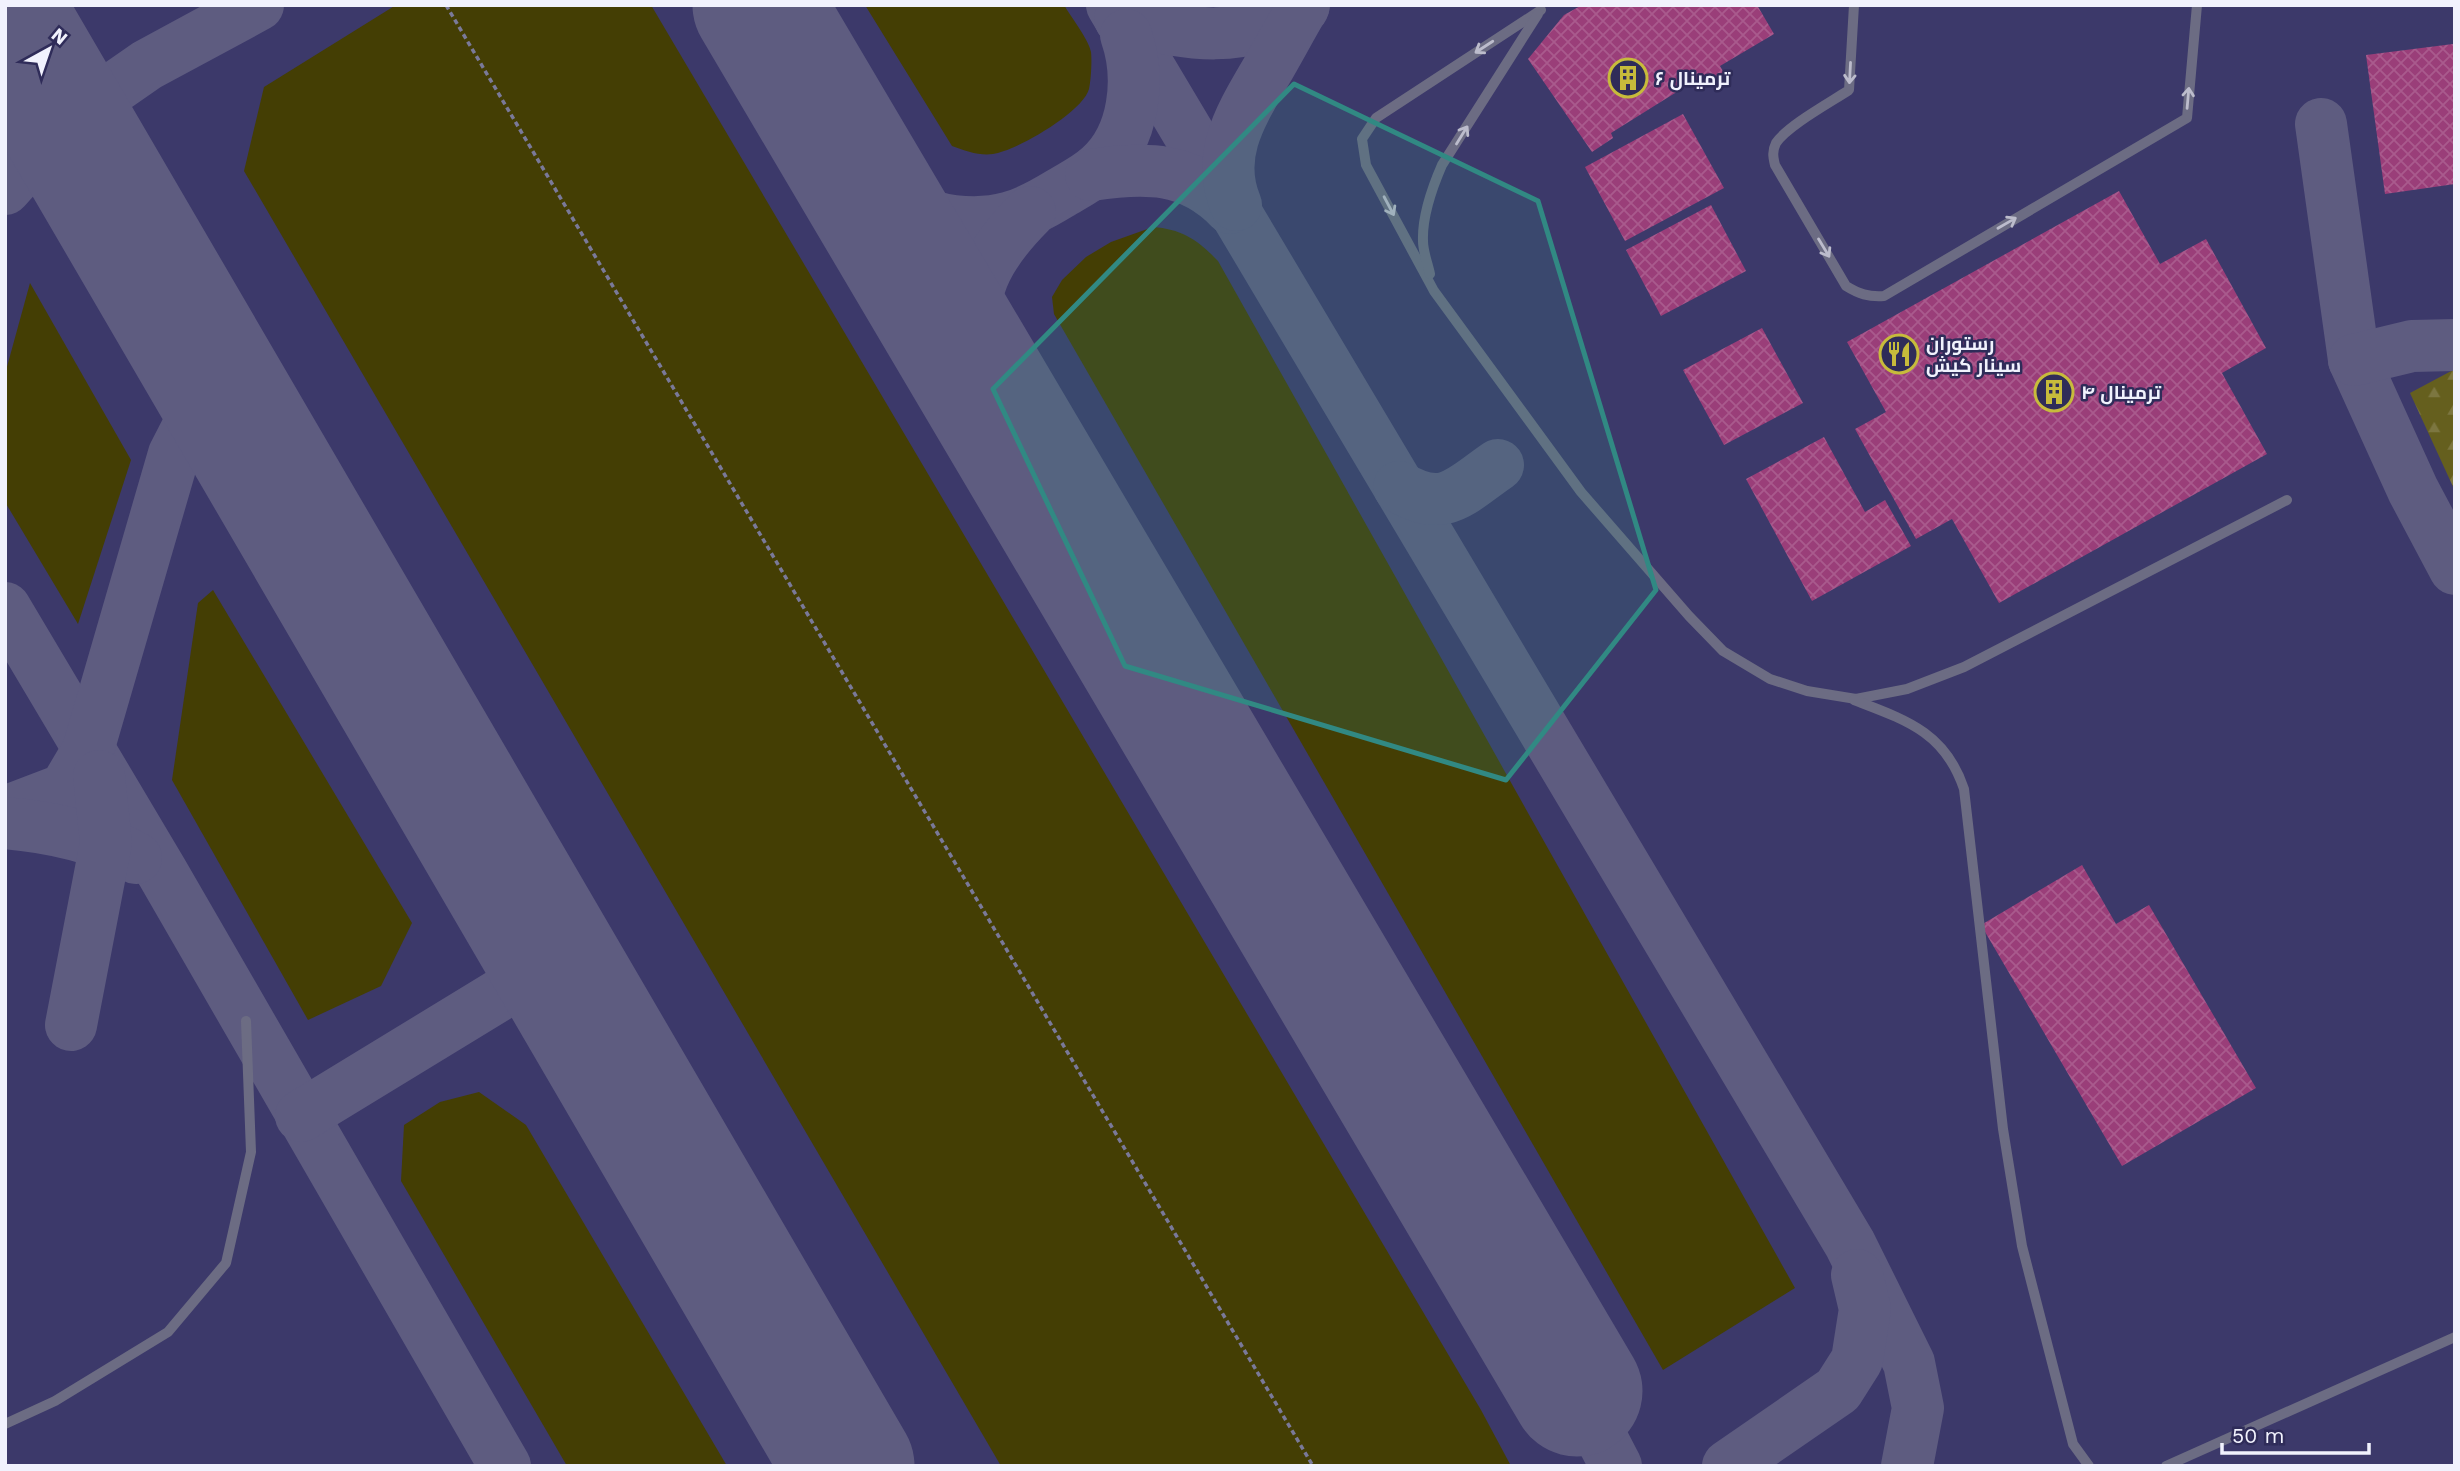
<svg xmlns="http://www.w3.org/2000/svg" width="2460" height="1471" viewBox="0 0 2460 1471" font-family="'Work Sans',Cairo,sans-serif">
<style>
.built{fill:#3c396a}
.grass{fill:#443e04}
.forest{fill:url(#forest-firs)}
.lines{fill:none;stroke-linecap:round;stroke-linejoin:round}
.taxiway{stroke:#5e5c80;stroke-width:52}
.runway{stroke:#5e5c80;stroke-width:131}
.building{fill:url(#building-cross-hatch)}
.path{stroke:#7a7999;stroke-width:3.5;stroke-dasharray:5 3.5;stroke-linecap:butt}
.lane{stroke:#6c6c83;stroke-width:10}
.oneway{stroke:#bcbccc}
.marked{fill:#318983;fill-opacity:0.2;stroke:#318983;stroke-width:5;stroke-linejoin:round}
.labels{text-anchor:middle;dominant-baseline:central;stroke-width:5;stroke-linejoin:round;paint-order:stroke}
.poi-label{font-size:19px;font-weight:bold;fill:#f1f2fd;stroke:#2f2c59;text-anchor:start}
</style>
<defs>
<pattern id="forest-firs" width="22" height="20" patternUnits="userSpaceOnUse" patternTransform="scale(1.75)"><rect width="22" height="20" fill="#655f1e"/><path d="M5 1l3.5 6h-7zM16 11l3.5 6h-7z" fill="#7c7640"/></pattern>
<pattern id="building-cross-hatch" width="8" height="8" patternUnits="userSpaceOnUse" patternTransform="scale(1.75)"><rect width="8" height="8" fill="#9a3e79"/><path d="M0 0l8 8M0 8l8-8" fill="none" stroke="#a95a8d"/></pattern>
</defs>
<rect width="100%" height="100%" fill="#2f2c59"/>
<rect class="built" x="5" y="5" width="2450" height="1461"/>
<g class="grass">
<polygon points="396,5 651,5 1481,1410 1511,1466 1001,1466 244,171 264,87"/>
<path d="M865,5h199c7,12 25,35 27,47 1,9 0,28 -2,37 -6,23 -73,62 -96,65 -13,2 -28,-3 -41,-8z"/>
<path d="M1153,227c29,2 46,14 65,34l577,1027 -132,82 -609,-1056 -2,-17 10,-17 24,-23 25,-15z"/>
<polygon points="30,283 131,460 78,624 5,502 5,374"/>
<polygon points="213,590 412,923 381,986 308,1020 172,780 198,603"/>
<polygon points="479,1092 526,1125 727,1466 567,1466 401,1181 404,1125 440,1102"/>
</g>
<polygon class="forest" points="2455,369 2455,491 2410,393"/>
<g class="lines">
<g class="taxiway">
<polyline points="1112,5 1850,1244 1909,1363 1918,1408 1907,1466"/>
<path d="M1120,19c69,15 118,27 183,-11"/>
<polyline points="2321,124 2354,360 2413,490 2455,569"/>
<path d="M860,175c28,20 58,42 94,46 43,5 69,-5 105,-27 13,-8 28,-15 40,-26 36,-31 42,-90 27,-133"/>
<path d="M1091,175c54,-8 98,-9 139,33"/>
<polyline points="5,189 65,122 147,65 258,5"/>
<path d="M1236,205c-21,-50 5,-90 30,-133 13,-22 25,-45 38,-67"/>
<polyline points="2354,360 2412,346 2455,345"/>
<path d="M981,376c-18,-72 -2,-113 49,-164"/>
<path d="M1399,487c46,27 61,4 99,-22"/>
<polyline points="5,608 162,872 505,1466"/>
<polyline points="5,812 65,789 88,750 174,454 214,376"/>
<path d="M5,823c46,4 90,13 131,35"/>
<polyline points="71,1025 106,843 99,776"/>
<polyline points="301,1116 555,961"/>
<polyline points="1577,1391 1616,1466"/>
<polyline points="1728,1466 1838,1390 1857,1360 1865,1309 1857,1275"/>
</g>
<g class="runway">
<polyline points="758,5 1577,1391"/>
<polyline points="5,19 849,1466"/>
</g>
</g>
<g class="building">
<polygon points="1582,5 1757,5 1774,34 1720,66 1724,73 1695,89 1691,83 1611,133 1613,138 1592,152 1528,59 1564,15"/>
<polygon points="2453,44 2455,184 2385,194 2366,55"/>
<polygon points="1683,114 1724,188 1625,241 1585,167"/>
<polygon points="2119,191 2160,264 2206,239 2266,348 2222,373 2267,454 1999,603 1952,519 1916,539 1855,429 1886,412 1847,342"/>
<polygon points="1711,205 1746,271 1661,316 1626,250"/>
<polygon points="1762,328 1803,403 1724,445 1683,370"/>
<polygon points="1824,437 1865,512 1885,500 1911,546 1812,601 1746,479"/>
<polygon points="2082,865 2116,924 2149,905 2256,1088 2122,1166 1981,925"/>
</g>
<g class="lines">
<polyline class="path" points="446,5 1313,1466"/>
<g class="lane">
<path d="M1854,5l-5,85c-18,12 -62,36 -73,53 -4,8 -3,14 -1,22l71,121c13,8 22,11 38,10l303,-178 10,-113"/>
<polyline points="1541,10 1376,118 1362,139 1366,165 1434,291 1581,492 1689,616 1723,651 1770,679 1807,691 1856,699 1907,689 1964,667 2287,500"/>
<path d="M1430,274c-2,-10 -7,-22 -7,-33 -1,-26 9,-53 19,-76l96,-151"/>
<path d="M1854,700c52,20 91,32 110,89l39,340 19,117 51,198 16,22"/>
<polyline points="5,1424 55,1401 168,1332 226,1263 251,1152 246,1021"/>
<polyline points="2166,1466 2455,1337"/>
</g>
</g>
<defs><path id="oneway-shaft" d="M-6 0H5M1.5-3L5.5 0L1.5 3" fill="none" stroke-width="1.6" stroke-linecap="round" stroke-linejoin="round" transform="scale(1.75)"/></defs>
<g class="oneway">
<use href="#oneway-shaft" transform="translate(1484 47) rotate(147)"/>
<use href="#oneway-shaft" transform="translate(1850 73) rotate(93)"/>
<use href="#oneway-shaft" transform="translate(2188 98) rotate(-85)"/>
<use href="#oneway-shaft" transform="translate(1462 135) rotate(-58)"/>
<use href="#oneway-shaft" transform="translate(1389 206) rotate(62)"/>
<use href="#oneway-shaft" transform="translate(2007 223) rotate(-30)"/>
<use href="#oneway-shaft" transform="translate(1824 248) rotate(59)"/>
</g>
<path class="marked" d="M1294,84l244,117 118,389 -150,190 -381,-114 -132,-277z"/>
<defs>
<symbol id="building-ring" viewBox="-11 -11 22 22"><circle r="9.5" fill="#2f2c59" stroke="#c7bb3b" stroke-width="1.5"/><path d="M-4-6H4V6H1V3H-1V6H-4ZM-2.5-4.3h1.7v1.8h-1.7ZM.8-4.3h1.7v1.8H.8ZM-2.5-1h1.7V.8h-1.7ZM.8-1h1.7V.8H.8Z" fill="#c7bb3b"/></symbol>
<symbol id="restaurant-ring" viewBox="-11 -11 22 22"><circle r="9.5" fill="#2f2c59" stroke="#c7bb3b" stroke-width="1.5"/><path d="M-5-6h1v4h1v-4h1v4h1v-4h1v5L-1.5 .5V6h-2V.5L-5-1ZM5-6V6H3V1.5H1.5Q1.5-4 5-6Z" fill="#c7bb3b"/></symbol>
</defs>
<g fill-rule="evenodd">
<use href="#building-ring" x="1606" y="56" width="44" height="44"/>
<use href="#restaurant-ring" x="1877" y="332" width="44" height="44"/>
<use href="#building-ring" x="2032" y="370" width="44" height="44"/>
</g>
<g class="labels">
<g class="poi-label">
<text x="1655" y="78">ترمینال ۶</text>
<text x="1926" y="343">رستوران<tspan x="1926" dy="22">سینار کیش</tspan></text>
<text x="2081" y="392">ترمینال ۴</text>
</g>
</g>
<rect width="2460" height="1471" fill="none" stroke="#f1f2fd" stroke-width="14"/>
<g transform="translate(49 49) rotate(40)" stroke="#2f2c59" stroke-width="5" paint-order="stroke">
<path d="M0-5L12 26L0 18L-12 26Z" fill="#f1f2fd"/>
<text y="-10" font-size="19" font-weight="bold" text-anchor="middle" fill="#f1f2fd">N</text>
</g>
<path d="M2222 1443v10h147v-10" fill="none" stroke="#f1f2fd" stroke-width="3.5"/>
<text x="2232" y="1443" font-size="21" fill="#f1f2fd" stroke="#2f2c59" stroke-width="5" paint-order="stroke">50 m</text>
</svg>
